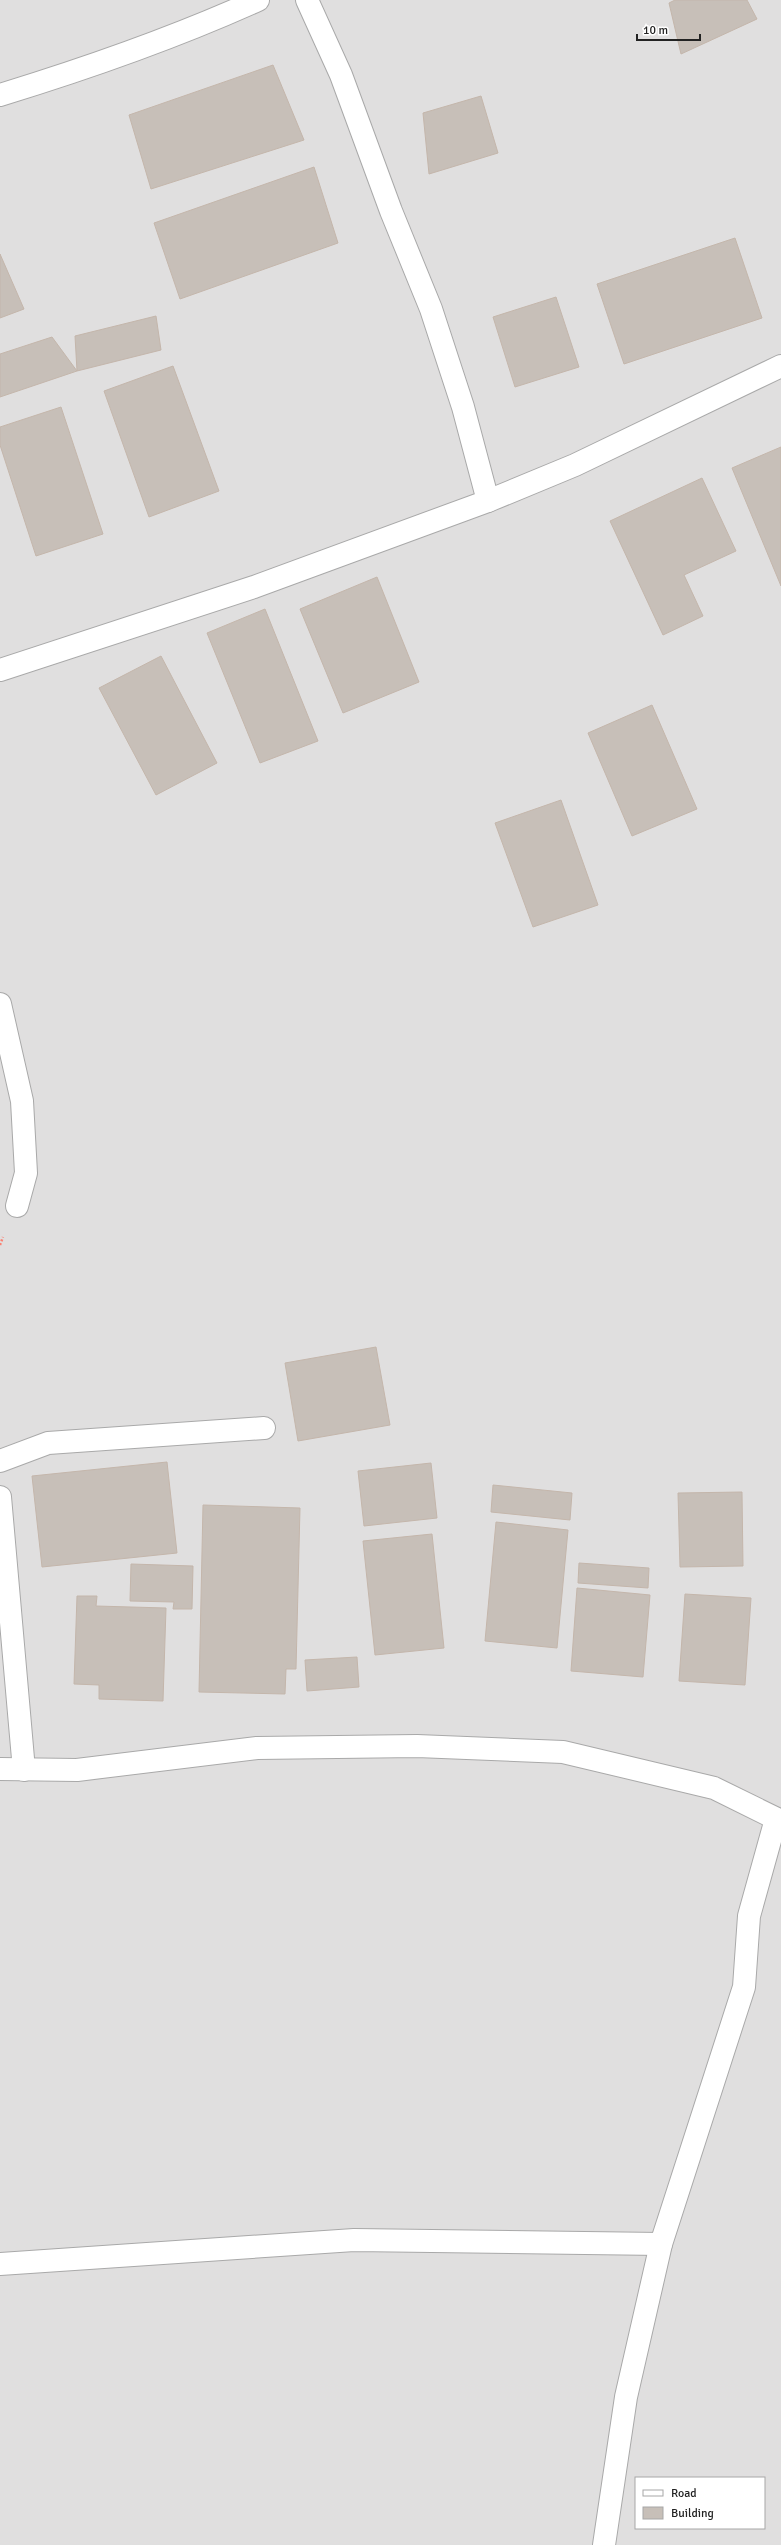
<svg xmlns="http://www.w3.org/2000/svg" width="781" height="2545" viewBox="0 0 781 2545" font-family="Signika,sans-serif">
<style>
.residential{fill:#e0dfdf;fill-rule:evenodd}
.building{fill:#c7bfb8;stroke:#c4b6ab}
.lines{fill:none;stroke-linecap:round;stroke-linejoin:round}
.minor-casing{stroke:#a9a9a9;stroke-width:24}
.path{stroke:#fa8072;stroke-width:2.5;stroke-dasharray:2 2;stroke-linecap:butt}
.minor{stroke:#fff;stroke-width:22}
</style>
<rect width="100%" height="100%" fill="#f2efe9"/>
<path class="residential" d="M0,0h781v2545h-781zM636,2478h128v50h-128z"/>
<g class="building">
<polygon points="675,0 747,0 757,19 681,54 669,3"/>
<polygon points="273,65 304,140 151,189 129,115"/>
<polygon points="481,96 498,153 429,174 423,113"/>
<polygon points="314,167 338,243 180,299 154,223"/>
<polygon points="735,238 762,318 624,364 597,284"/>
<polygon points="0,254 24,309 0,318"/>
<polygon points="556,297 579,367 515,387 493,317"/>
<polygon points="156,316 161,350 77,371 75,336"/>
<polygon points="52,337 77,371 0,397 0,354"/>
<polygon points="173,366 219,491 149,517 104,391"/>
<polygon points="61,407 103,534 36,556 0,445 0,427"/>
<polygon points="781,447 781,586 732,468"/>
<polygon points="702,478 736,551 684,575 703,616 663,635 610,521"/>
<polygon points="377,577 419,682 343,713 300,609"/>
<polygon points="265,609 318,741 260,763 207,633"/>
<polygon points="161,656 217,763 156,795 99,688"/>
<polygon points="652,705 697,809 632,836 588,733"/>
<polygon points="561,800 598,905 533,927 495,823"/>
<polygon points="376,1347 390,1425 298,1441 285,1363"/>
<polygon points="167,1462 177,1553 42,1567 32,1476"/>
<polygon points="431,1463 437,1518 364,1526 358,1471"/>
<polygon points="493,1485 572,1493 570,1520 491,1512"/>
<polygon points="742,1492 743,1566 680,1567 678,1493"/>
<polygon points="203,1505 300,1508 296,1669 286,1669 285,1694 199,1692"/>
<polygon points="496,1522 568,1530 557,1648 485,1641"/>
<polygon points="432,1534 444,1648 375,1655 363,1541"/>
<polygon points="579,1563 649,1568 648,1588 578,1583"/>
<polygon points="131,1564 193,1566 192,1609 173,1609 174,1602 130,1601"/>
<polygon points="577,1588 650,1595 643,1677 571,1671"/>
<polygon points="685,1594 751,1598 745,1685 679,1681"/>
<polygon points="77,1596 97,1596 96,1606 166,1608 163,1701 99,1699 99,1685 74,1684"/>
<polygon points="357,1657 359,1687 307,1691 305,1660"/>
</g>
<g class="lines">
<defs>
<g id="minor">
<polyline points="307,0 341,75 391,211 431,309 463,407 488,501"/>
<path d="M0,95c88,-27 174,-57 258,-95"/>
<polyline points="0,670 254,587 488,501 575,465 781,366"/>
<polyline points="0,1004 22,1101 26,1173 17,1206"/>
<polyline points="0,1461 48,1443 264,1428"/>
<polyline points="0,1497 24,1770"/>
<polyline points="0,1769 77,1770 257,1748 417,1746 563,1752 714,1788 781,1821"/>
<polyline points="0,2264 354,2240 661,2244"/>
<polyline points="604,2545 626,2397 661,2244 744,1987 749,1916 776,1819"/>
</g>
</defs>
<use href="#minor" class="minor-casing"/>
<polyline class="path" points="0,1245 3,1237"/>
<use href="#minor" class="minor"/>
</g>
<rect x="635" y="2477" width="130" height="52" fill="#ffffff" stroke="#a7a7a7"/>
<rect x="643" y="2490" width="20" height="6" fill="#ffffff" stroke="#a7a7a7"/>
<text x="671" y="2497" font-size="12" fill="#222222">Road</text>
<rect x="643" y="2507" width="20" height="12" fill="#c7bfb8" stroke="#a7a7a7"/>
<text x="671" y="2517" font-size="12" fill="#222222">Building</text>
<path d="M637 34v6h63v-6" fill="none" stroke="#222222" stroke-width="2"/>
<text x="643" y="34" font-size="12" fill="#222222" stroke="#ffffff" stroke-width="3" paint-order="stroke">10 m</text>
</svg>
